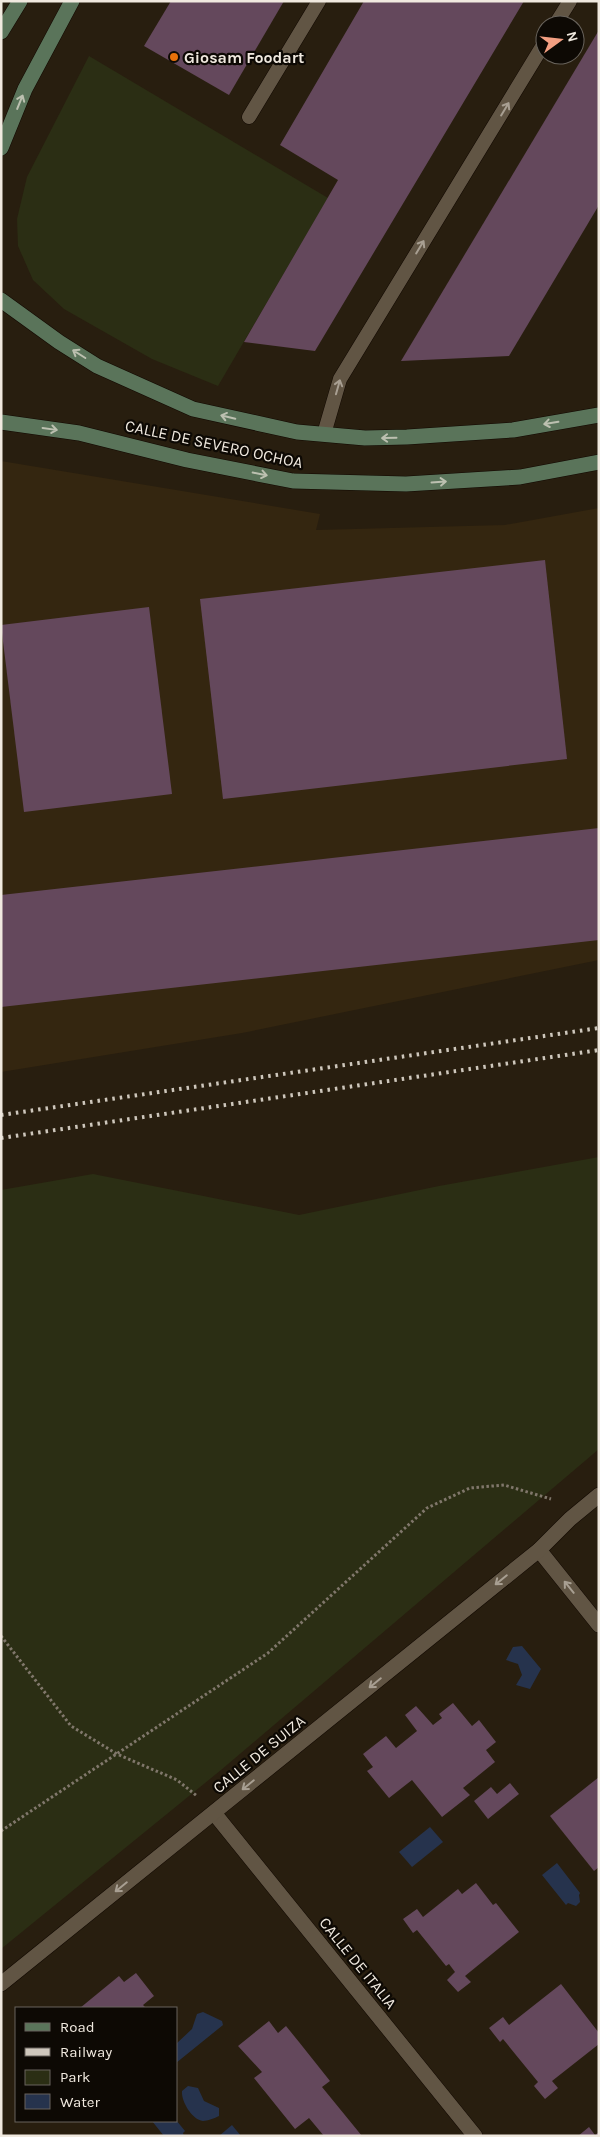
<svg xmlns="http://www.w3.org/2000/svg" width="600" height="2137" viewBox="0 0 600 2137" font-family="Karla,sans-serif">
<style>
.built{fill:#342610}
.green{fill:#2b2e14}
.water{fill:#26334d}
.building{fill:#64485c}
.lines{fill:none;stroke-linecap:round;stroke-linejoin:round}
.lane-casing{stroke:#110800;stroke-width:15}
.street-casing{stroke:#110800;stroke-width:16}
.secondary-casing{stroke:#110800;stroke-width:16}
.path{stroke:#80776b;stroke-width:3;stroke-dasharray:2.5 2.5;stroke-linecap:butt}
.lane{stroke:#615544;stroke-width:14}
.street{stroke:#615544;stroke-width:15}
.secondary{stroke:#5a745a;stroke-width:15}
.rail{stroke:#cec7bc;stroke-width:4;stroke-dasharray:2.5 5;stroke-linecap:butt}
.oneway{stroke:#bcc0b0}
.oneway2{stroke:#a89f92}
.food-dot{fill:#e8710a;stroke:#0d0904;stroke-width:2}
.labels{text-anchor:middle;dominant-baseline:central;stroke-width:4.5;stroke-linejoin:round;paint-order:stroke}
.poi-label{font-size:16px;font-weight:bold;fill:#f0e9df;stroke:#0d0904;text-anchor:start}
.street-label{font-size:16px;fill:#f0e9df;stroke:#0d0904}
</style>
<rect width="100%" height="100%" fill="#281e0f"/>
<polygon class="built" points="1,461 320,514 316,530 505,525 599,508 599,960 242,1033 1,1072"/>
<g class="green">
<polygon points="89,56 328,198 218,386 152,359 64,309 33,280 18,246 17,219 27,177"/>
<polygon points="599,1157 599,1449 221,1770 1,1949 1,1190 93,1174 299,1215 439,1186"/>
</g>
<g class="water">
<polygon points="522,1646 541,1669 530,1689 516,1685 522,1675 518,1664 506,1660 513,1647"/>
<polygon points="430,1827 443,1842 412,1867 399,1852"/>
<polygon points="557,1863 580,1893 579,1895 580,1902 576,1906 568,1903 566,1905 542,1875"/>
<polygon points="203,2012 222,2021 223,2025 176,2063 176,2044 192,2029 197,2014"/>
<path d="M188,2086l10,2 6,13 15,7v8c-4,2 -12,5 -16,5 -11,-1 -22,-20 -21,-30z"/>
<polygon points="176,2120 185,2131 183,2133 184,2136 164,2136 152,2121"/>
<polygon points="232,2125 241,2136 219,2136"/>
</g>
<g class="building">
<polygon points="171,1 284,1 229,95 144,46"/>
<polygon points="364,1 524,1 315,351 244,342 338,180 280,145"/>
<polygon points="599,30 599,205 509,356 401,361"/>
<polygon points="545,560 567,759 223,799 200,599"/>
<polygon points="149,607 172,794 24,812 1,625"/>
<polygon points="599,828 599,940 1,1007 1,895"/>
<polygon points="453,1703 472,1726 479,1720 496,1742 486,1750 495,1762 463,1788 470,1795 442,1817 412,1780 389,1798 367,1771 373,1767 363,1754 386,1736 396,1748 417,1731 405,1715 416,1706 433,1725 442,1718 439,1714"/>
<polygon points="599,1777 599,1867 594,1871 550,1816"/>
<polygon points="510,1783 519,1794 488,1819 474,1801 491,1787 497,1794"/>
<polygon points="476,1883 493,1905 496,1903 519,1932 465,1976 471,1982 458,1992 447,1980 455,1972 449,1964 446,1966 417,1930 413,1933 403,1919 417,1909 423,1917 458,1889 462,1894"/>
<polygon points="136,1973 154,1996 143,2005 146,2008 80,2008 119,1976 124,1982"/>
<polygon points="561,1984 599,2033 599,2044 552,2081 558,2088 545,2099 534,2086 538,2082 503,2039 500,2042 489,2028 503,2017 509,2025"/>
<polygon points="269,2021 278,2033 286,2026 299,2042 330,2081 322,2087 362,2136 324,2136 309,2118 295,2129 254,2078 262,2072 238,2046"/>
<polygon points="589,2127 595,2135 599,2132 599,2136 578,2136"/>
</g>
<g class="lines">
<defs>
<g id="lane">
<polyline points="555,25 570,1"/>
<polyline points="249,117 319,1"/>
<polyline points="324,434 340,379 545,42"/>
</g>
<g id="street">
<polyline points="539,1550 599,1625"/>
<polyline points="214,1813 475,2136"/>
<polyline points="1,1984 539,1550 570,1519 599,1495"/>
</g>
<g id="secondary">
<polyline points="1,32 20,1"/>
<polyline points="1,148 25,89 72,1"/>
<polyline points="1,300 59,342 97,366 193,409 297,432 365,438 407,437 513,430 599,415"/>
<polyline points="1,422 79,433 187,460 293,481 406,484 520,477 599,462"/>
</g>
</defs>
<use href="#lane" class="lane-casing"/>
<use href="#street" class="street-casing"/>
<use href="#secondary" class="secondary-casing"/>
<g class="path">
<polyline points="1,1636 71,1726 117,1754 177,1780 197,1796"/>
<polyline points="1,1831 268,1653 427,1508 470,1488 504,1485 551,1499"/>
</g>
<use href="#lane" class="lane"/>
<use href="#street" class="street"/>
<use href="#secondary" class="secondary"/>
<g class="rail">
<polyline points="1,1115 599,1028"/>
<polyline points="1,1138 599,1050"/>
</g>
</g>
<defs><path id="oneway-shaft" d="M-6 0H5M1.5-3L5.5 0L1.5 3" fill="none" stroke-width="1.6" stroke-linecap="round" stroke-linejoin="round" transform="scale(1.25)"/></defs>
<g class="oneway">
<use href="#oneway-shaft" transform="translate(20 102) rotate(-68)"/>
<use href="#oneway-shaft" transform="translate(79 354) rotate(-148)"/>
<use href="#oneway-shaft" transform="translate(228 417) rotate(-167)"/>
<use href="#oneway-shaft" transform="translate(551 423) rotate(171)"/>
<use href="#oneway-shaft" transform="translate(50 429) rotate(8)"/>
<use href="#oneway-shaft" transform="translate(389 438) rotate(179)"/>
<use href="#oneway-shaft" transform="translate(260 474) rotate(11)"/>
<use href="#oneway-shaft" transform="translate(439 482) rotate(-4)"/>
</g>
<g class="oneway2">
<use href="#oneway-shaft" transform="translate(505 109) rotate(-59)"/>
<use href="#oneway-shaft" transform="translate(420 247) rotate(-59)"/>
<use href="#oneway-shaft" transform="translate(338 387) rotate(-74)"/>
<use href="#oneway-shaft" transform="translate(501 1580) rotate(141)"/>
<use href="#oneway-shaft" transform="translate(569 1587) rotate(-129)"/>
<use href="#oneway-shaft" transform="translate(375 1683) rotate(141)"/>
<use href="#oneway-shaft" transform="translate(248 1785) rotate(141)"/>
<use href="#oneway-shaft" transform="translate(121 1887) rotate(141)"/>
</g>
<circle class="food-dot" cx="174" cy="57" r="5"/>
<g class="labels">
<g class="poi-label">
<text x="184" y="57">Giosam Foodart</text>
</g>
<g class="street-label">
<text transform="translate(214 444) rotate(12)">CALLE DE SEVERO OCHOA</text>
<text transform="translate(259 1754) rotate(-39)">CALLE DE SUIZA</text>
<text transform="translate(358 1963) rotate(51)">CALLE DE ITALIA</text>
</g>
</g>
<rect width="600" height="2137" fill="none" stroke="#f0e9df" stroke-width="5"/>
<rect x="15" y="2007" width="162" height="115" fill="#0d0904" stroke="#68635c"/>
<rect x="25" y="2023" width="25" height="8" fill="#5a745a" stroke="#68635c"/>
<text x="60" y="2032" font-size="15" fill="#f0e9df">Road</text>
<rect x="25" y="2048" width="25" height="8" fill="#cec7bc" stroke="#68635c"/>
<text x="60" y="2057" font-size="15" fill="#f0e9df">Railway</text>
<rect x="25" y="2070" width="25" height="15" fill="#2b2e14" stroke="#68635c"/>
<text x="60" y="2082" font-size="15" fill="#f0e9df">Park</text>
<rect x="25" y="2094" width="25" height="15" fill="#26334d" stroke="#68635c"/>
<text x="60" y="2107" font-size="15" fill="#f0e9df">Water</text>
<g transform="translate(560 40) rotate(75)"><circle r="24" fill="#0d0904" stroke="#68635c"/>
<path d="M0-4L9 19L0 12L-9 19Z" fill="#f39f82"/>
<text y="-8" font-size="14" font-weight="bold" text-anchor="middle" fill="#f0e9df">N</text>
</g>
</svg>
